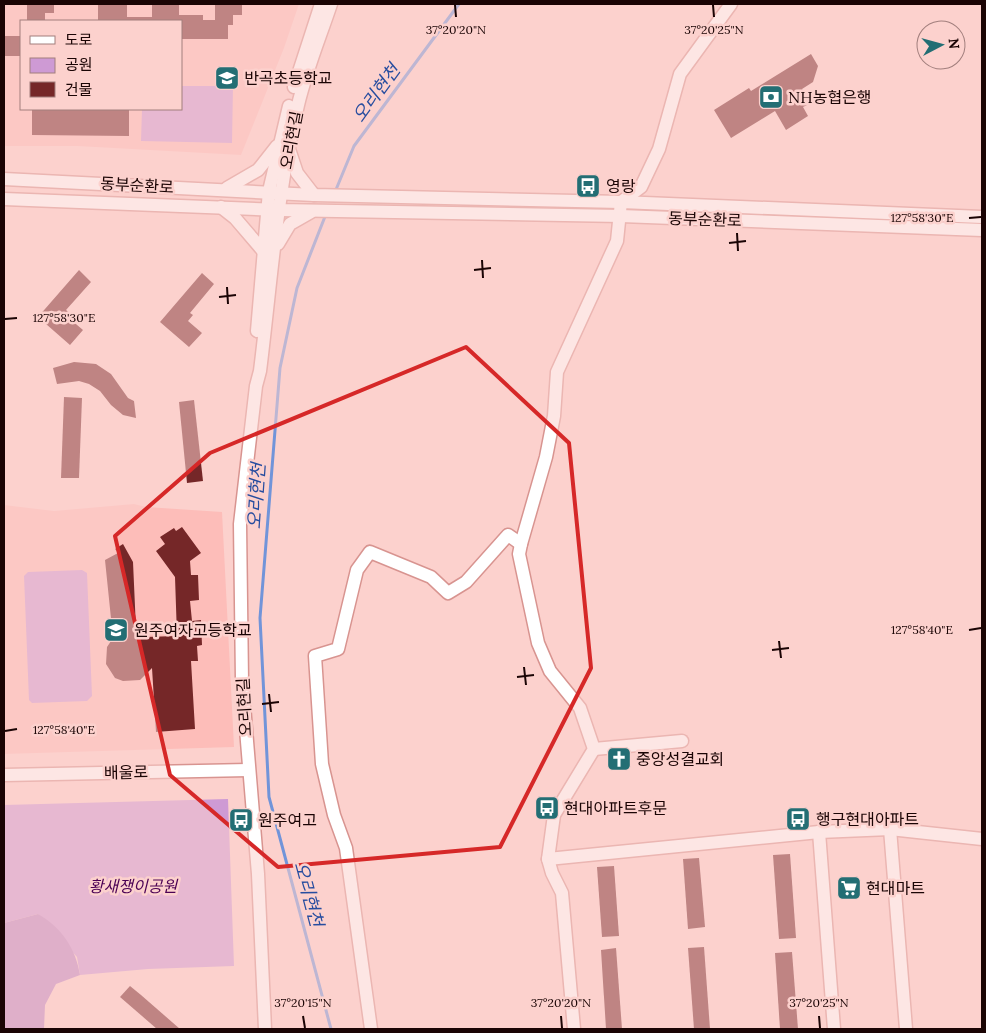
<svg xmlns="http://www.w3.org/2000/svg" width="986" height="1033" viewBox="0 0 986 1033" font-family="Lora,'Noto Sans KR',serif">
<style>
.built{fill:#fdbdb9;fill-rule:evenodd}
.green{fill:#ce9ad4}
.forest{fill:#bd85c4}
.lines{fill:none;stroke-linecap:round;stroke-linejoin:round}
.stream{stroke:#7194d9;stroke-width:3}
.building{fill:#752728}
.minor-casing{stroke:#d89490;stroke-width:15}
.minor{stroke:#fff;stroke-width:12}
.marked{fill:none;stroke:#d62828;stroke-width:4;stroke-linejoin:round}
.ticks{fill:none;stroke:#1a0404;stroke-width:2}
.labels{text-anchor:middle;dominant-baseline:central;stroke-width:5;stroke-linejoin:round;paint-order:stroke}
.poi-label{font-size:16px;fill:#1a0404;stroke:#fcd1cd;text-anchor:start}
.street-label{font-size:16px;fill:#1a0404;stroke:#fcd1cd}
.park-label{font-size:16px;font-style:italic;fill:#4b0154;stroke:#fcd1cd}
.water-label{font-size:18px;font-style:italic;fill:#274d9f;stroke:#fcd1cd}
.ticks-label{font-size:12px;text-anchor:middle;fill:#1a0404;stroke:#fcd1cd;stroke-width:5;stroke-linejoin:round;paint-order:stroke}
</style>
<rect width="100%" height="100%" fill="#fcd1cd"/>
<g class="built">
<path d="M4,4h295l-15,44 -43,107 -164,-9h-73zM21,21h160v88h-160z"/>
<polygon points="134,504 146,507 222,512 234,747 4,754 4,505 54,511"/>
</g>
<g class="green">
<polygon points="181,86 233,86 232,143 141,141 142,109 181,109"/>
<polygon points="82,570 87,573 92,696 87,701 32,703 29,700 24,576 28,572"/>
<polygon points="228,799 234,966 148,969 80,975 77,957 38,914 4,923 4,805"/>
</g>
<path class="forest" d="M38,914c24,14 38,35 42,61l-24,9 -11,21 -1,24h-40v-106z"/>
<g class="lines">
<g class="stream">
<polyline points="335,192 354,146 459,4"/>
<polyline points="326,214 297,288 280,368 260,618 269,797 331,1029"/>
</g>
</g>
<g class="building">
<polygon points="27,4 54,4 54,13 45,13 45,21 27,21"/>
<polygon points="98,4 127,4 127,17 152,17 152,4 179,4 179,15 203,15 203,20 215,20 215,4 242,4 242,15 233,15 233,25 228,25 228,39 181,39 181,21 98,21"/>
<rect x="4" y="36" width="17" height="20"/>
<polygon points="811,54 818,66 813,82 802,89 811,103 803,107 808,116 786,130 775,111 731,138 714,110 749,88 751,91"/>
<polygon points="32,109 129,109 129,136 32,135"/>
<polygon points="79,270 91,282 66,310 72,315 70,319 83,330 70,345 38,317"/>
<polygon points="202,273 214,284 190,313 193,315 188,321 202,333 189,347 160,322"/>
<polygon points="74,362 96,364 111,374 128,398 134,401 136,418 123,415 111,405 100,391 89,384 79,381 57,384 53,368"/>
<polygon points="64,397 82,398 79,478 61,478"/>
<polygon points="194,400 203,481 187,483 179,402"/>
<polygon points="182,527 201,553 190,561 191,575 198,575 199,600 190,601 192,621 201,620 202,645 197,646 198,661 191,661 195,729 156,732 152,668 140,680 123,681 115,678 106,664 107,647 113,638 105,560 118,553 115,549 123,544 133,562 136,629 145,637 177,636 175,577 156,551 165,544 160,537 174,528 176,531"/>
<polygon points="790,854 796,938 779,939 773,855"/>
<polygon points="699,858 705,927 688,929 683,859"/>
<polygon points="614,866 619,936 602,937 597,867"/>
<polygon points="704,947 710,1029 694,1029 688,948"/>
<polygon points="616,948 622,1029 606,1029 601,950"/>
<polygon points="792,952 798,1029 780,1029 775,953"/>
<polygon points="130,986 141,995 180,1029 157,1029 120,997"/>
</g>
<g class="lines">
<defs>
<g id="minor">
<polyline points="294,87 321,4"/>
<polyline points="290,152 297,173 314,195"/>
<polyline points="4,179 314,195 621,202 982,217"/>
<polyline points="227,188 258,170 277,146"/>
<polyline points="4,199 279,210 621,216 982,230"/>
<polyline points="221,207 235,218 264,252"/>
<polyline points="278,244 290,224 311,212"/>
<polyline points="257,331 269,191 289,106"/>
<polyline points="594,749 682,741"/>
<polyline points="4,775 248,770"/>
<polyline points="890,829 906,1029"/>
<polyline points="819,832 834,1029"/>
<polyline points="548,859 819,832 890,829 982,839"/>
<path d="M265,1029l-7,-155 -16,-193 -2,-157 16,-138 4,-15c11,-88 17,-180 38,-266 8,-34 22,-68 33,-101"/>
<polyline points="371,1029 346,848 334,815 322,764 315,656 338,649 357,570 370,552 431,577 448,593 466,582 508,535 521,544"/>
<polyline points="574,1029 562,893 552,873 548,859 554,815 594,749 580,708 550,671 538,643 519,554 521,544 546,457 554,416 557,372 617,241 621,202 641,187 659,149 680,74 731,4"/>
</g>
</defs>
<use href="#minor" class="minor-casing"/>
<use href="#minor" class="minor"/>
</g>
<path d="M0 0H986V1033H0ZM466,347l103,96 22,225 -91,179 -222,20 -108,-92 -55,-239 95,-83z" fill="#fcd1cd" fill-opacity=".55" fill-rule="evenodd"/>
<path class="marked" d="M466,347l103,96 22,225 -91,179 -222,20 -108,-92 -55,-239 95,-83z"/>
<path class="ticks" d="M455,5l1,12M713,5l1,12M969,218l12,-1M737,233l1,18M729,243l17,-2M482,260l1,18M474,270l17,-2M227,287l1,17M219,297l17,-2M5,319l12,-1M969,630l12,-2M779,641l2,17M772,650l17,-2M524,667l2,18M517,677l17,-2M269,694l2,18M262,704l17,-2M5,731l12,-2M303,1016l2,12M561,1016l1,12M819,1016l1,12"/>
<defs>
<symbol id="school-square" viewBox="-11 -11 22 22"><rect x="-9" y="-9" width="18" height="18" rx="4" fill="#236e74" stroke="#fcd1cd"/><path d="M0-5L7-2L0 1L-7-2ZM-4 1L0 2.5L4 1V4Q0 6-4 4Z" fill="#fff"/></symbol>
<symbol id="bank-square" viewBox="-11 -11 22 22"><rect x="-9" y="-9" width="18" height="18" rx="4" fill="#236e74" stroke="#fcd1cd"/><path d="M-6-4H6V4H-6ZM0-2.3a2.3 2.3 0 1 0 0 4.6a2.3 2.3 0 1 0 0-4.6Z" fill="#fff"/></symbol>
<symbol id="bus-square" viewBox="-11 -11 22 22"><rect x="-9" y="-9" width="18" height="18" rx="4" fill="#236e74" stroke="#fcd1cd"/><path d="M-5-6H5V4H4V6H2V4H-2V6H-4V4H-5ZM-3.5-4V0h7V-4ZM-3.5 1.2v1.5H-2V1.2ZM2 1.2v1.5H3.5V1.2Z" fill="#fff"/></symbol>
<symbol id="church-square" viewBox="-11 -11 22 22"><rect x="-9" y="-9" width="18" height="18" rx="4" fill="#236e74" stroke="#fcd1cd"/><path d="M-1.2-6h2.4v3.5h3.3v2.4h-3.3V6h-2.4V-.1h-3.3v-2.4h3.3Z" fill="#fff"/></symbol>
<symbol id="supermarket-square" viewBox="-11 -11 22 22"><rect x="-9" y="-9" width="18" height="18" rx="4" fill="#236e74" stroke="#fcd1cd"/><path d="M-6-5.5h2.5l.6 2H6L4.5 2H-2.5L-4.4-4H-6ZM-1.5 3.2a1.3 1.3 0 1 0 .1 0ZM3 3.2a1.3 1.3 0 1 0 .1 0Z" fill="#fff"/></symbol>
</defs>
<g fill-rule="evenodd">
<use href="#school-square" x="213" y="64" width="28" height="28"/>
<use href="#bank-square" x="757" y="83" width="28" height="28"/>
<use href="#bus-square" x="574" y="172" width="28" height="28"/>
<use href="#school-square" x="102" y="616" width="28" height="28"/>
<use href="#church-square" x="605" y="745" width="28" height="28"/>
<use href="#bus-square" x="533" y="794" width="28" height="28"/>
<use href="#bus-square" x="784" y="805" width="28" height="28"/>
<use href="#bus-square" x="227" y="806" width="28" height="28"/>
<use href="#supermarket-square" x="835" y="874" width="28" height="28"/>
</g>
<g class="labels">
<g class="poi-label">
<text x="244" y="78">반곡초등학교</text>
<text x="788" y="97">NH농협은행</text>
<text x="606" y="186">영랑</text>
<text x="134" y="630">원주여자고등학교</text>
<text x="636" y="759">중앙성결교회</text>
<text x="564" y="808">현대아파트후문</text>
<text x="816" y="819">행구현대아파트</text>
<text x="258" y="820">원주여고</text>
<text x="866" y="888">현대마트</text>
</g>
<g class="street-label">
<text transform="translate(291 140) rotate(-79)">오리현길</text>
<text transform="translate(137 185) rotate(3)">동부순환로</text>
<text transform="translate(705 219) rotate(2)">동부순환로</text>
<text transform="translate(244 707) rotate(-93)">오리현길</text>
<text transform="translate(126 772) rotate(-1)">배울로</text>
</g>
<g class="park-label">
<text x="133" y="886">황새쟁이공원</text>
</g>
<g class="water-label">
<text transform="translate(376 93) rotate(-54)">오리현천</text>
<text transform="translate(256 496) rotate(-86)">오리현천</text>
<text transform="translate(309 894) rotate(75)">오리현천</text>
</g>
</g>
<g class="ticks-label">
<text x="456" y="34">37°20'20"N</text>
<text x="714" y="34">37°20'25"N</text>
<text x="922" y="222">127°58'30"E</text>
<text x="64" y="322">127°58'30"E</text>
<text x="922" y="634">127°58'40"E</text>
<text x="64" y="734">127°58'40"E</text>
<text x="303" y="1007">37°20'15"N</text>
<text x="561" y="1007">37°20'20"N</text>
<text x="819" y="1007">37°20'25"N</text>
</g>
<rect width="986" height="1033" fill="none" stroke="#1a0404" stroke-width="10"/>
<rect x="20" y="20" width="162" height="90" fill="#fcd1cd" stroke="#a27f7d"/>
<rect x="30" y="36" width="25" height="8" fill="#ffffff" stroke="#a27f7d"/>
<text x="65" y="45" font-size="15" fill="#1a0404">도로</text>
<rect x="30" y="58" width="25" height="15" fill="#ce9ad4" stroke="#a27f7d"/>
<text x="65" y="70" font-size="15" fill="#1a0404">공원</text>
<rect x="30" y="82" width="25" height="15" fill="#752728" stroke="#a27f7d"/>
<text x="65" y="95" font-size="15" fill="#1a0404">건물</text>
<g transform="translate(941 45) rotate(84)"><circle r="24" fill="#fcd1cd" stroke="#a27f7d"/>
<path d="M0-4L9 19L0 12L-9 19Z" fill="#236e74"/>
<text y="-8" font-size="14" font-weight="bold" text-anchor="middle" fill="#1a0404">N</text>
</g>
</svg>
